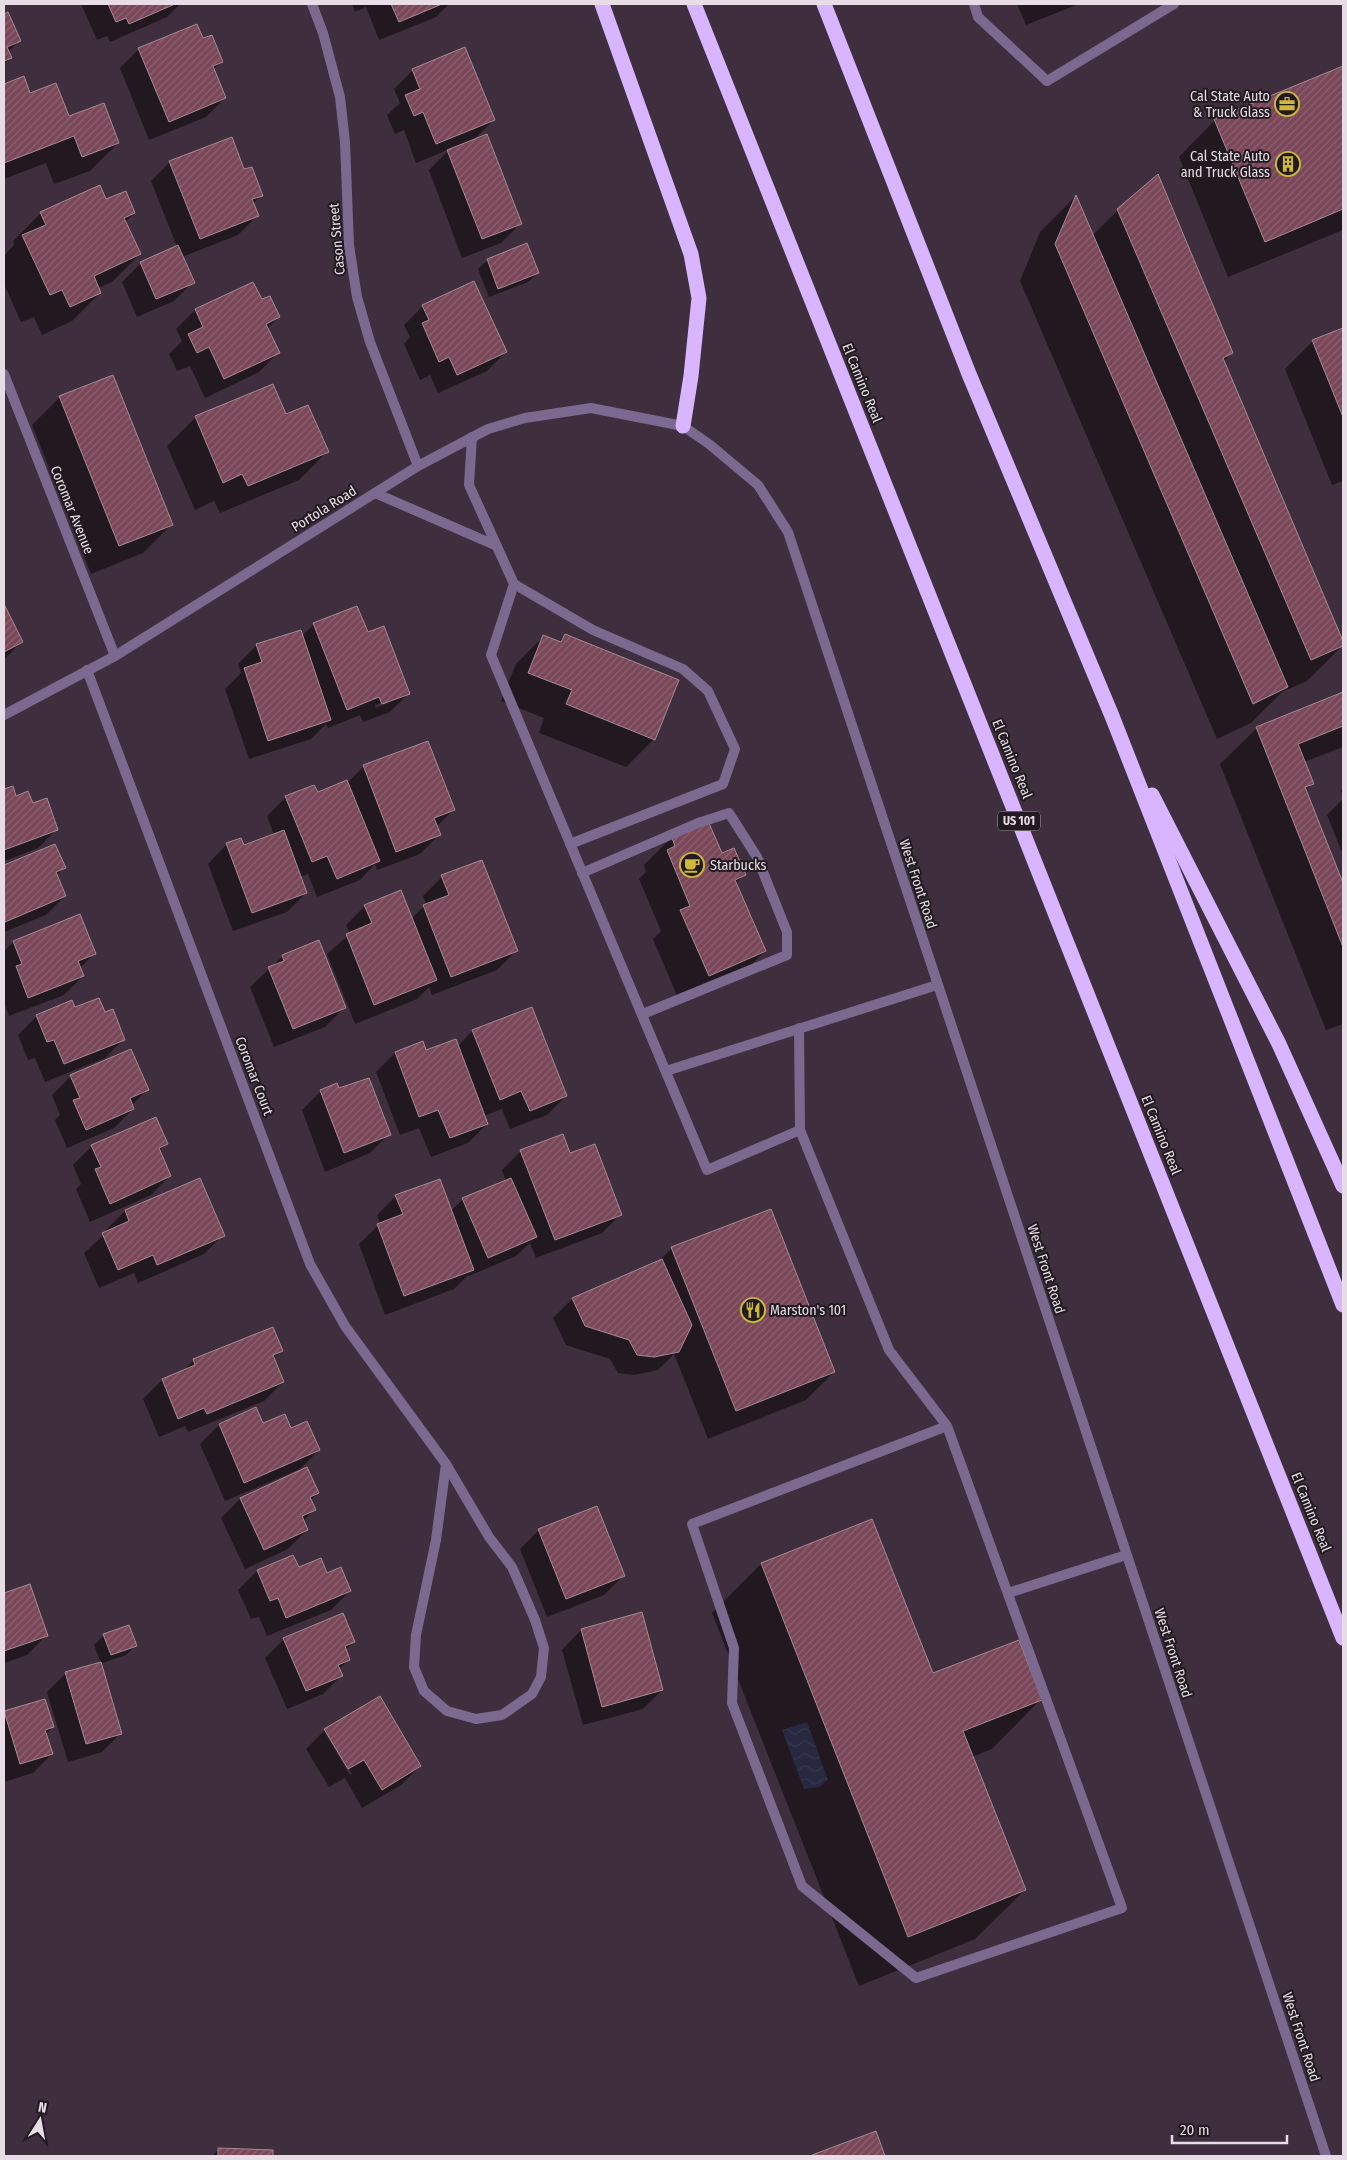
<svg xmlns="http://www.w3.org/2000/svg" width="1347" height="2160" viewBox="0 0 1347 2160" font-family="'Fira Sans Condensed',sans-serif">
<style>
.water{fill:url(#water-waves)}
.shadow{fill:#0007;fill-rule:evenodd}
.building{fill:url(#building-hatch);stroke:#a58b93}
.lines{fill:none;stroke-linecap:round;stroke-linejoin:round}
.service{stroke:#7b698f;stroke-width:10}
.minor{stroke:#7b698f;stroke-width:10}
.tertiary{stroke:#7b698f;stroke-width:10}
.motorway{stroke:#d8b5fe;stroke-width:15}
.labels{text-anchor:middle;dominant-baseline:central;stroke-width:4;stroke-linejoin:round;paint-order:stroke}
.shield{fill:#211a20;stroke:#aca2ab;stroke-width:1}
.shield-label{font-size:12px;font-weight:bold;fill:#e8dde6}
.poi-label{font-size:14px;fill:#e8dde6;stroke:#211a20;text-anchor:end}
.street-label{font-size:14px;fill:#e8dde6;stroke:#211a20}
</style>
<defs>
<pattern id="water-waves" width="16" height="10" patternUnits="userSpaceOnUse" patternTransform="scale(1.25)"><rect width="16" height="10" fill="#4b4d7b"/><path d="M0 5q4-4 8 0t8 0" fill="none" stroke="#65668e"/></pattern>
<pattern id="building-hatch" width="6" height="6" patternUnits="userSpaceOnUse" patternTransform="scale(1.25)"><rect width="6" height="6" fill="#7a4759"/><path d="M-1 1l2-2M0 6l6-6M5 7l2-2" fill="none" stroke="#8d6171"/></pattern>
</defs>
<rect width="100%" height="100%" fill="#3f2e3d"/>
<polygon class="water" points="807,1722 828,1780 819,1787 804,1789 782,1730"/>
<g class="shadow">
<polygon points="81,4 180,4 167,17 110,42 107,36 97,40"/>
<polygon points="352,4 449,4 436,17 379,40 366,7 355,12"/>
<polygon points="1017,4 1079,4 1026,25"/>
<polygon points="7,14 19,41 8,52 10,57 4,64 4,15"/>
<polygon points="202,40 221,62 213,70 225,98 206,117 149,140 120,68 139,49"/>
<polygon points="1343,68 1343,230 1228,277 1179,157 1215,120"/>
<polygon points="413,70 494,120 472,141 520,224 501,243 462,258 429,170 450,149 416,163 404,130 395,134 387,115 400,103 394,89"/>
<polygon points="23,78 30,94 68,118 118,143 90,171 54,184 46,163 4,179 4,85"/>
<polygon points="170,162 243,171 261,195 253,204 257,216 238,235 182,257 193,282 174,301 137,317 122,282 141,263 177,247 151,181"/>
<polygon points="100,187 106,201 134,213 125,222 140,254 112,282 98,288 100,293 72,321 42,335 34,317 21,322 4,284 4,256 14,245 13,241 41,213"/>
<polygon points="1075,197 1092,236 1118,210 1232,353 1223,362 1343,645 1307,681 1282,692 1251,723 1217,739 1020,281 1040,232"/>
<polygon points="488,260 538,273 528,282 489,297 478,269"/>
<polygon points="253,283 261,301 279,317 267,329 278,353 259,372 205,398 190,366 177,371 169,354 182,341 176,329 195,310"/>
<polygon points="423,306 506,352 487,371 438,393 430,375 420,380 404,344 410,337 404,325"/>
<polygon points="1343,329 1343,481 1332,485 1285,369 1313,341"/>
<polygon points="272,385 286,416 327,452 299,480 220,513 214,501 195,510 167,446 196,417"/>
<polygon points="60,397 171,525 143,553 91,574 32,425"/>
<polygon points="4,607 21,642 4,660"/>
<path d="M314,624l53,10 42,59 -19,19 -27,10 -3,-7 -32,13 -2,-4 -15,15 -62,20 -24,-70 16,-16 -3,-9 19,-19 45,-9zM388,701v2l-12,5 -1,-3z"/>
<polygon points="544,636 558,642 565,636 654,739 626,767 539,733 544,718 501,701 516,664"/>
<polygon points="1343,693 1343,747 1304,762 1312,784 1305,791 1343,887 1343,1024 1326,1030 1220,764 1257,728"/>
<polygon points="364,766 453,810 436,827 439,835 420,854 377,870 375,864 360,880 317,897 308,874 300,877 306,893 287,912 233,931 208,864 227,844 244,847 274,835 267,816 286,797 317,794 347,783"/>
<polygon points="12,787 16,798 33,805 57,829 38,848 4,861 4,790"/>
<polygon points="1343,788 1343,797 1341,791"/>
<polygon points="1343,799 1343,855 1327,815"/>
<polygon points="672,837 722,855 744,875 735,884 765,951 737,979 680,1003 653,939 661,931 639,879 646,872 644,865"/>
<polygon points="55,845 64,868 56,876 65,896 46,915 4,932 4,867"/>
<polygon points="442,877 516,951 497,970 432,995 429,987 417,999 355,1024 327,954 350,934 346,925 365,906 411,919 426,904 423,896"/>
<polygon points="79,915 94,954 80,968 83,976 64,995 9,1016 4,1003 4,951 13,942"/>
<polygon points="283,956 344,1008 325,1027 274,1047 250,987"/>
<polygon points="75,1009 104,1013 124,1039 105,1058 45,1082 35,1058 28,1060 18,1035 37,1016"/>
<polygon points="531,1009 566,1096 547,1115 510,1129 502,1109 484,1116 487,1124 468,1143 431,1157 419,1128 400,1135 376,1072 395,1053 422,1043 425,1052 457,1047 472,1031"/>
<polygon points="71,1076 147,1090 131,1106 133,1109 114,1128 67,1148 55,1120 60,1115 52,1095"/>
<polygon points="338,1089 389,1134 370,1153 325,1172 302,1110 321,1091"/>
<polygon points="166,1144 159,1151 170,1176 151,1195 90,1222 76,1189 81,1184 73,1165 92,1146"/>
<polygon points="521,1151 570,1155 621,1214 602,1233 536,1258 530,1243 516,1256 469,1276 468,1275 454,1289 385,1315 359,1244 380,1224 377,1215 396,1196 451,1211 463,1199 506,1181 502,1170"/>
<polygon points="125,1211 223,1235 204,1254 138,1283 134,1273 99,1288 84,1253 107,1232 106,1230"/>
<polygon points="672,1248 834,1372 806,1400 708,1439 674,1354 658,1370 634,1375 618,1373 610,1359 566,1345 553,1318 572,1299 659,1261"/>
<polygon points="281,1351 273,1359 283,1382 264,1401 188,1432 185,1426 159,1437 143,1399 162,1380 183,1371 194,1360"/>
<polygon points="255,1409 262,1425 291,1429 319,1450 300,1469 225,1501 200,1444 219,1425"/>
<polygon points="306,1469 318,1493 310,1501 314,1510 303,1521 307,1530 288,1549 245,1569 221,1518 240,1499"/>
<polygon points="539,1530 623,1576 604,1595 547,1617 520,1549"/>
<polygon points="292,1557 298,1569 326,1575 350,1591 331,1610 267,1636 259,1617 251,1619 238,1590 257,1571"/>
<polygon points="761,1564 932,1674 1041,1699 992,1749 972,1757 1025,1890 975,1939 859,1986 712,1613"/>
<polygon points="29,1586 46,1636 27,1655 4,1663 4,1595"/>
<polygon points="641,1614 662,1690 643,1709 583,1725 562,1650 581,1630"/>
<polygon points="104,1635 135,1646 126,1655 100,1664 121,1733 102,1752 68,1762 47,1692 66,1673 101,1663 94,1645"/>
<polygon points="284,1639 354,1642 345,1650 349,1659 339,1669 342,1675 323,1694 287,1709 265,1658"/>
<polygon points="44,1700 53,1727 46,1734 52,1754 33,1773 4,1782 4,1713"/>
<path d="M325,1730l95,36 -19,19 -39,23 -17,-30 -16,9 -23,-38zM326,1734h3l23,40 -2,1z"/>
<polygon points="875,2132 884,2156 812,2156"/>
<polygon points="219,2149 272,2151 272,2156 212,2156"/>
</g>
<g class="building">
<polygon points="108,4 175,4 129,24 126,18 116,22"/>
<polygon points="391,4 442,4 399,22"/>
<polygon points="8,12 21,41 7,47 12,58 4,61 4,14"/>
<polygon points="197,24 203,38 212,35 223,62 213,66 226,98 169,122 138,48"/>
<polygon points="465,47 495,120 436,144 423,112 414,116 405,95 420,89 412,69"/>
<polygon points="1343,66 1343,209 1265,242 1214,119"/>
<polygon points="24,76 30,93 56,83 69,116 104,103 119,143 82,157 74,136 4,163 4,84"/>
<polygon points="487,134 522,224 482,239 447,150"/>
<polygon points="232,137 244,169 252,167 263,196 252,199 259,216 200,239 169,161"/>
<polygon points="1158,174 1233,353 1223,358 1343,641 1343,646 1311,660 1117,209"/>
<polygon points="100,185 106,199 126,191 135,213 124,218 141,254 94,276 101,293 70,307 62,290 50,295 22,235 46,225 40,212"/>
<polygon points="1076,195 1288,687 1253,704 1055,244"/>
<polygon points="527,243 539,273 498,289 487,259"/>
<polygon points="178,245 195,283 156,299 140,262"/>
<polygon points="474,281 507,352 457,375 449,357 439,362 422,323 429,320 422,305"/>
<polygon points="253,282 262,299 270,296 280,317 266,324 280,353 224,379 209,347 197,353 188,334 203,327 195,309"/>
<polygon points="1343,328 1343,417 1312,340"/>
<polygon points="113,375 173,525 119,546 59,396"/>
<polygon points="273,384 286,414 308,405 329,452 248,486 242,474 223,483 195,416"/>
<polygon points="4,604 23,642 4,652"/>
<polygon points="357,606 368,632 384,626 410,694 382,704 379,697 347,710 313,623"/>
<polygon points="301,630 331,720 268,741 244,668 262,662 256,644"/>
<polygon points="565,634 679,680 655,740 566,704 572,690 528,673 543,635 561,642"/>
<polygon points="1343,692 1343,726 1298,744 1314,784 1305,787 1343,883 1343,947 1256,727"/>
<polygon points="428,741 455,810 434,818 441,835 396,852 363,765"/>
<polygon points="347,780 380,861 337,879 327,856 312,862 285,796 314,785 318,792"/>
<polygon points="13,786 16,796 28,791 33,803 47,798 58,830 4,850 4,789"/>
<polygon points="708,821 722,853 734,848 746,875 735,880 766,951 709,976 680,910 690,906 667,850 675,846 671,835"/>
<polygon points="284,830 307,893 252,913 226,843 241,838 244,845"/>
<polygon points="55,844 66,868 56,872 66,896 5,922 4,865"/>
<polygon points="482,860 518,951 451,977 423,905 449,895 441,875"/>
<polygon points="401,890 437,980 374,1005 346,934 372,923 364,905"/>
<polygon points="80,914 96,954 78,961 84,976 28,998 16,966 22,964 13,941"/>
<polygon points="319,940 346,1008 293,1029 268,967 284,961 282,955"/>
<polygon points="99,998 105,1012 113,1009 125,1040 64,1064 54,1040 47,1042 36,1015 72,1000 75,1007"/>
<polygon points="532,1007 567,1096 530,1111 521,1091 500,1100 472,1030"/>
<polygon points="456,1039 488,1124 450,1138 438,1110 419,1117 395,1052 423,1041 426,1050"/>
<polygon points="131,1049 149,1090 130,1098 134,1109 86,1130 73,1100 80,1098 70,1075"/>
<polygon points="369,1078 391,1135 344,1153 320,1090 337,1083 339,1088"/>
<polygon points="156,1117 168,1144 159,1148 171,1176 110,1204 95,1169 101,1167 91,1145"/>
<polygon points="563,1134 570,1153 595,1144 622,1215 555,1240 520,1150"/>
<polygon points="200,1178 225,1236 157,1265 153,1255 118,1270 102,1233 129,1221 125,1210"/>
<polygon points="511,1178 537,1237 488,1258 462,1198"/>
<polygon points="440,1179 474,1270 404,1296 377,1224 403,1214 395,1195"/>
<polygon points="771,1209 835,1372 736,1411 671,1247"/>
<polygon points="662,1259 692,1325 679,1352 654,1357 637,1355 629,1340 585,1326 572,1298"/>
<polygon points="273,1327 283,1351 273,1355 284,1382 207,1414 204,1408 178,1419 162,1379 195,1365 193,1359"/>
<polygon points="256,1407 263,1423 285,1414 291,1428 307,1421 320,1450 244,1483 219,1424"/>
<polygon points="307,1467 319,1493 310,1497 316,1510 302,1516 308,1530 264,1550 240,1498"/>
<polygon points="597,1506 625,1576 566,1599 538,1529"/>
<polygon points="872,1519 933,1673 1019,1640 1042,1700 963,1731 1026,1890 908,1937 761,1563"/>
<polygon points="293,1555 299,1567 321,1558 327,1573 341,1567 351,1591 286,1618 278,1598 270,1601 257,1570"/>
<polygon points="30,1584 48,1636 4,1651 4,1593"/>
<polygon points="642,1612 663,1690 602,1707 581,1629"/>
<polygon points="343,1613 355,1642 345,1646 350,1660 338,1665 343,1676 306,1691 283,1638"/>
<polygon points="129,1625 137,1646 111,1655 103,1634"/>
<polygon points="101,1662 122,1734 86,1744 65,1672"/>
<polygon points="380,1696 421,1766 382,1790 364,1760 348,1769 324,1729"/>
<polygon points="45,1699 54,1727 45,1730 53,1754 20,1764 4,1711"/>
<polygon points="876,2131 885,2156 812,2156 812,2155"/>
<polygon points="218,2148 273,2150 273,2156 218,2156"/>
</g>
<g class="lines">
<g class="service">
<polyline points="974,4 978,17 1047,81"/>
<polyline points="472,437 469,485 514,584 491,655 707,1170 800,1130 889,1350 947,1426 1122,1908 916,1978 802,1886 732,1703 734,1648 692,1524 947,1426"/>
<polyline points="375,493 497,546"/>
<polyline points="514,584 593,630 683,669 708,691 735,749 723,784 570,844"/>
<polyline points="582,873 698,823 729,813 757,857 787,932 787,955 643,1014"/>
<polyline points="799,1028 800,1130"/>
<polyline points="666,1071 937,985"/>
<polygon points="446,1464 489,1537 512,1567 535,1620 544,1648 541,1677 532,1694 502,1715 476,1719 447,1711 424,1691 414,1667 416,1635 436,1540"/>
<polyline points="1008,1593 1126,1555"/>
</g>
<g class="minor">
<polyline points="312,4 323,33 340,97 345,142 349,245 357,297 370,342 418,466"/>
<polyline points="1047,81 1174,4"/>
<polyline points="4,374 115,656"/>
<polyline points="87,670 310,1264 345,1326 446,1464"/>
</g>
<polyline class="tertiary" points="4,715 115,656 418,466 488,429 525,418 591,408 683,426 709,444 758,485 788,532 1326,2156"/>
<g class="motorway">
<polyline points="602,4 691,254 699,298 691,376 683,426"/>
<polyline points="694,4 1343,1638"/>
<polyline points="824,4 969,374 1112,716 1343,1305"/>
<polyline points="1152,795 1279,1044 1343,1186"/>
</g>
</g>
<defs>
<symbol id="office-ring" viewBox="-11 -11 22 22"><circle r="9.5" fill="#211a20" stroke="#cdb938" stroke-width="1.5"/><path d="M-6-3h4V-5.5h4V-3h4V5H-6ZM-1-4.5V-3h2v-1.5ZM-6 0V1H6V0Z" fill="#cdb938"/></symbol>
<symbol id="building-ring" viewBox="-11 -11 22 22"><circle r="9.5" fill="#211a20" stroke="#cdb938" stroke-width="1.5"/><path d="M-4-6H4V6H1V3H-1V6H-4ZM-2.5-4.3h1.7v1.8h-1.7ZM.8-4.3h1.7v1.8H.8ZM-2.5-1h1.7V.8h-1.7ZM.8-1h1.7V.8H.8Z" fill="#cdb938"/></symbol>
<symbol id="cafe-ring" viewBox="-11 -11 22 22"><circle r="9.5" fill="#211a20" stroke="#cdb938" stroke-width="1.5"/><path d="M-5.5-4.5H6V0H3Q3 3.5 0 3.5H-2.5Q-5.5 3.5-5.5 0ZM3-3.2v2h1.7v-2ZM-6 4.5H4V6H-6Z" fill="#cdb938"/></symbol>
<symbol id="restaurant-ring" viewBox="-11 -11 22 22"><circle r="9.5" fill="#211a20" stroke="#cdb938" stroke-width="1.5"/><path d="M-5-6h1v4h1v-4h1v4h1v-4h1v5L-1.5 .5V6h-2V.5L-5-1ZM5-6V6H3V1.5H1.5Q1.5-4 5-6Z" fill="#cdb938"/></symbol>
</defs>
<g fill-rule="evenodd">
<use href="#office-ring" x="1273" y="90" width="28" height="28"/>
<use href="#building-ring" x="1274" y="150" width="28" height="28"/>
<use href="#cafe-ring" x="678" y="851" width="28" height="28"/>
<use href="#restaurant-ring" x="739" y="1296" width="28" height="28"/>
</g>
<g class="labels">
<rect class="shield" x="998" y="811.5" width="42" height="19" rx="4"/>
<g class="shield-label">
<text x="1019" y="821">US 101</text>
</g>
<g class="poi-label">
<text x="1270" y="96">Cal State Auto<tspan x="1270" dy="16">&amp; Truck Glass</tspan></text>
<text x="1270" y="156">Cal State Auto<tspan x="1270" dy="16">and Truck Glass</tspan></text>
<text x="710" y="865" text-anchor="start">Starbucks</text>
<text x="770" y="1310" text-anchor="start">Marston's 101</text>
</g>
<g class="street-label">
<text transform="translate(337 239) rotate(-95)">Cason Street</text>
<text transform="translate(862 383) rotate(68)">El Camino Real</text>
<text transform="translate(324 509) rotate(-32)">Portola Road</text>
<text transform="translate(72 510) rotate(68)">Coromar Avenue</text>
<text transform="translate(1012 759) rotate(68)">El Camino Real</text>
<text transform="translate(918 884) rotate(72)">West Front Road</text>
<text transform="translate(254 1076) rotate(69)">Coromar Court</text>
<text transform="translate(1161 1135) rotate(68)">El Camino Real</text>
<text transform="translate(1046 1269) rotate(72)">West Front Road</text>
<text transform="translate(1311 1512) rotate(68)">El Camino Real</text>
<text transform="translate(1173 1653) rotate(72)">West Front Road</text>
<text transform="translate(1301 2037) rotate(72)">West Front Road</text>
</g>
</g>
<rect width="1347" height="2160" fill="none" stroke="#e8dde6" stroke-width="10"/>
<g transform="translate(40 2120) rotate(11)" stroke="#211a20" stroke-width="4" paint-order="stroke">
<path d="M0-4L9 19L0 12L-9 19Z" fill="#e8dde6"/>
<text y="-8" font-size="14" font-weight="bold" text-anchor="middle" fill="#e8dde6">N</text>
</g>
<path d="M1172 2135v8h115v-8" fill="none" stroke="#e8dde6" stroke-width="2.5"/>
<text x="1180" y="2135" font-size="15" fill="#e8dde6" stroke="#211a20" stroke-width="4" paint-order="stroke">20 m</text>
</svg>
